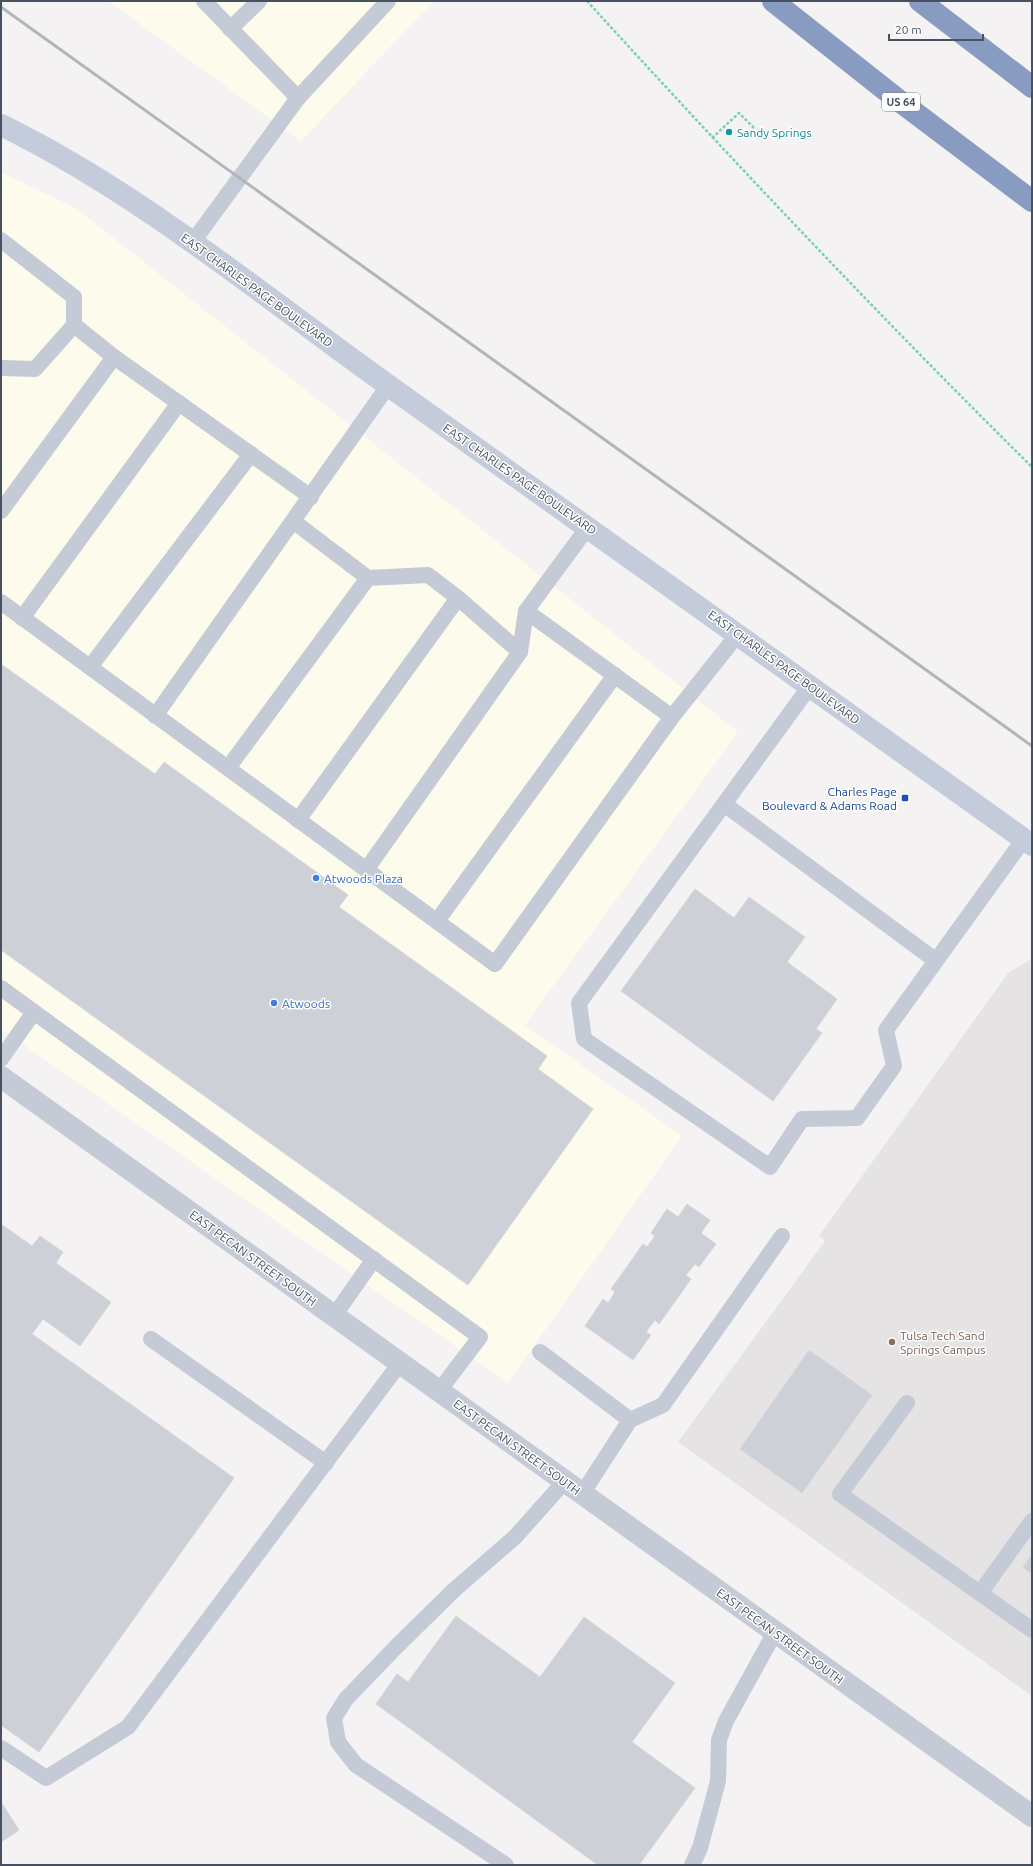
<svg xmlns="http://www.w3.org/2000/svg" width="1033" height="1866" viewBox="0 0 1033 1866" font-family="Ubuntu,sans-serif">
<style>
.commercial{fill:#fdfbec}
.education{fill:#e5e3e4}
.building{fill:#cdd0d6;stroke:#d5d7dd}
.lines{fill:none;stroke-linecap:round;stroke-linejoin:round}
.path{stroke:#76d2b2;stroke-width:2.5;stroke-dasharray:3 2;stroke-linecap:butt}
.service{stroke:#c5cbd6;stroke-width:16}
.minor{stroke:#c5cbd6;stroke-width:22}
.secondary{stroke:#c4ccdb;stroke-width:22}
.motorway{stroke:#889cc2;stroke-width:22}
.rail{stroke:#b3b5bc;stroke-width:3}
.culture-dot{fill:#0f9aa8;stroke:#fff;stroke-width:1.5}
.transit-dot{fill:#1a4fb4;stroke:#fff;stroke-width:1.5}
.shop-dot{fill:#3f7fe0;stroke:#fff;stroke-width:1.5}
.education-dot{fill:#8d6e63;stroke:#fff;stroke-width:1.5}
.labels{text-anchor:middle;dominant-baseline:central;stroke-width:3;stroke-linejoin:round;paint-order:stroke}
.shield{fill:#fff;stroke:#7f8590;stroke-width:1}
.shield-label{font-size:11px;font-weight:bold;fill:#485160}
.culture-label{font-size:12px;fill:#0d838f;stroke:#fff;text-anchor:start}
.street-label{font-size:12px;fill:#485160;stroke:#fff}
.transit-label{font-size:12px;fill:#164399;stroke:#fff;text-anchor:end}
.shop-label{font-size:12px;fill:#366cbe;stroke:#fff;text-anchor:start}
.education-label{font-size:12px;fill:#785e54;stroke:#fff;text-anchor:start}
</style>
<rect width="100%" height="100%" fill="#f4f2f2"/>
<g class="commercial">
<polygon points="108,1 434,1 301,141"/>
<polygon points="1,172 77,209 738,732 525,1025 682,1136 508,1383 1,1029"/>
</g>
<polygon class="education" points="1032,959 1032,1696 678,1442 825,1241 819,1236 1009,972"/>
<g class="building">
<polygon points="1,664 155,774 164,762 348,895 339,907 547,1056 538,1069 593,1109 468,1285 1,950"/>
<polygon points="695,889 734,918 749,897 805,937 787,962 837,999 816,1029 822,1033 773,1101 621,991"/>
<polygon points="687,1204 710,1220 701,1233 716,1244 699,1267 695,1264 686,1275 691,1279 659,1324 655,1320 646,1332 651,1335 633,1360 585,1326 603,1299 608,1303 615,1292 611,1289 643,1244 647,1247 655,1236 651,1233 667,1209 678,1217"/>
<polygon points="1,1224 32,1246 40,1236 63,1252 56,1263 111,1302 80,1346 43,1319 32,1334 234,1478 39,1752 1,1725"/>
<polygon points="809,1350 872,1395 802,1493 740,1449"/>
<polygon points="1032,1555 1032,1574 1023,1567"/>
<polygon points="456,1616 540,1677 584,1617 675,1683 632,1742 695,1788 639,1865 598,1865 376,1704 397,1674 408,1682"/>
<polygon points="1,1802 19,1830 1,1842"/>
</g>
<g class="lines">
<g class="path">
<path d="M587,1c145,159 292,315 445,466"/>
<polyline points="712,138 739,113 755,129"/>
</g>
<g class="service">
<polyline points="204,1 298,98 388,1"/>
<polyline points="230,29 259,1"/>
<polyline points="1,240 74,297 74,325"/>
<polyline points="192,243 298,98"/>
<polyline points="2,368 35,369 74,325 114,357 311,497"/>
<polyline points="1,511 114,357"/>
<polyline points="293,521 368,578 428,575 458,598 520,652"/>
<polyline points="1,602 495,964 672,717 738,634"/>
<polyline points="526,611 672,717"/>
<polyline points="22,618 179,403"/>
<polyline points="90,667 251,454"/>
<polyline points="810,686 579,1003 584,1039 770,1167 802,1119 857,1118 894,1066 886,1030 1024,839"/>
<polyline points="155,716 388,386"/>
<polyline points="228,768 368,578"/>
<polyline points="724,804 935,960"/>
<polyline points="298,820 458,598"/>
<polyline points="366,870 520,652 526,611 588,527"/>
<polyline points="437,921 615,675"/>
<polyline points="1,988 480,1337 439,1391"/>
<polyline points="1,1059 34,1012"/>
<polyline points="334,1316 374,1259"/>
<polyline points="151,1339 326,1463"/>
<polyline points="540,1352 630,1420"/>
<polyline points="907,1403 840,1494 1032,1630"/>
<polyline points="582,1494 630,1420 663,1405 782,1236"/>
<polyline points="980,1593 1032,1521"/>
<polyline points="1,1748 46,1778 128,1727 400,1363"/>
<polyline points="506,1865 356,1765 338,1742 334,1718 346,1699 396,1647 454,1590 515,1537 565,1481"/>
<polyline points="692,1865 700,1848 718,1781 719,1740 726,1721 775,1632"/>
</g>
<polyline class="minor" points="1,1077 1032,1816"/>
<path class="secondary" d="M1,125c139,68 262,171 388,261 214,153 428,306 643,459"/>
<g class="motorway">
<polyline points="773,1 902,103 1032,201"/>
<polyline points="920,1 1032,87"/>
</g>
<polyline class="rail" points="1,7 1032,746"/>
</g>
<circle class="culture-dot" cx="729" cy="132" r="4"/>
<rect class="transit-dot" x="901" y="794" width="8" height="8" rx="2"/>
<g class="shop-dot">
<circle cx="316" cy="878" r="4"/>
<circle cx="274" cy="1003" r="4"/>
</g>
<circle class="education-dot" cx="892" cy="1342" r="4"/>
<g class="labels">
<rect class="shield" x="882" y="93" width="38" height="18" rx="3"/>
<g class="shield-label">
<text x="901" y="102">US 64</text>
</g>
<g class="culture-label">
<text x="737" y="132">Sandy Springs</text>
</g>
<g class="street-label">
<text transform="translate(257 290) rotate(36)">EAST CHARLES PAGE BOULEVARD</text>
<text transform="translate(520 479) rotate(35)">EAST CHARLES PAGE BOULEVARD</text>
<text transform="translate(784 667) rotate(36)">EAST CHARLES PAGE BOULEVARD</text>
<text transform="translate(253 1258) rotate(36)">EAST PECAN STREET SOUTH</text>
<text transform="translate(517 1447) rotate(36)">EAST PECAN STREET SOUTH</text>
<text transform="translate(780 1636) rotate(36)">EAST PECAN STREET SOUTH</text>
</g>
<g class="transit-label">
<text x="897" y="791">Charles Page<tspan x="897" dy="14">Boulevard &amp; Adams Road</tspan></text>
</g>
<g class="shop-label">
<text x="324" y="878">Atwoods Plaza</text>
<text x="282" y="1003">Atwoods</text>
</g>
<g class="education-label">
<text x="900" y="1335">Tulsa Tech Sand<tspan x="900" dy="14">Springs Campus</tspan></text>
</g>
</g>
<rect width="1033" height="1866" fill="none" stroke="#485160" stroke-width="4"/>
<path d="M889 34v6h94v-6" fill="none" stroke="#485160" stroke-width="2"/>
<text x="895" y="34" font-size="12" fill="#485160" stroke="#ffffff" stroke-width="3" paint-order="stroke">20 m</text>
</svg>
